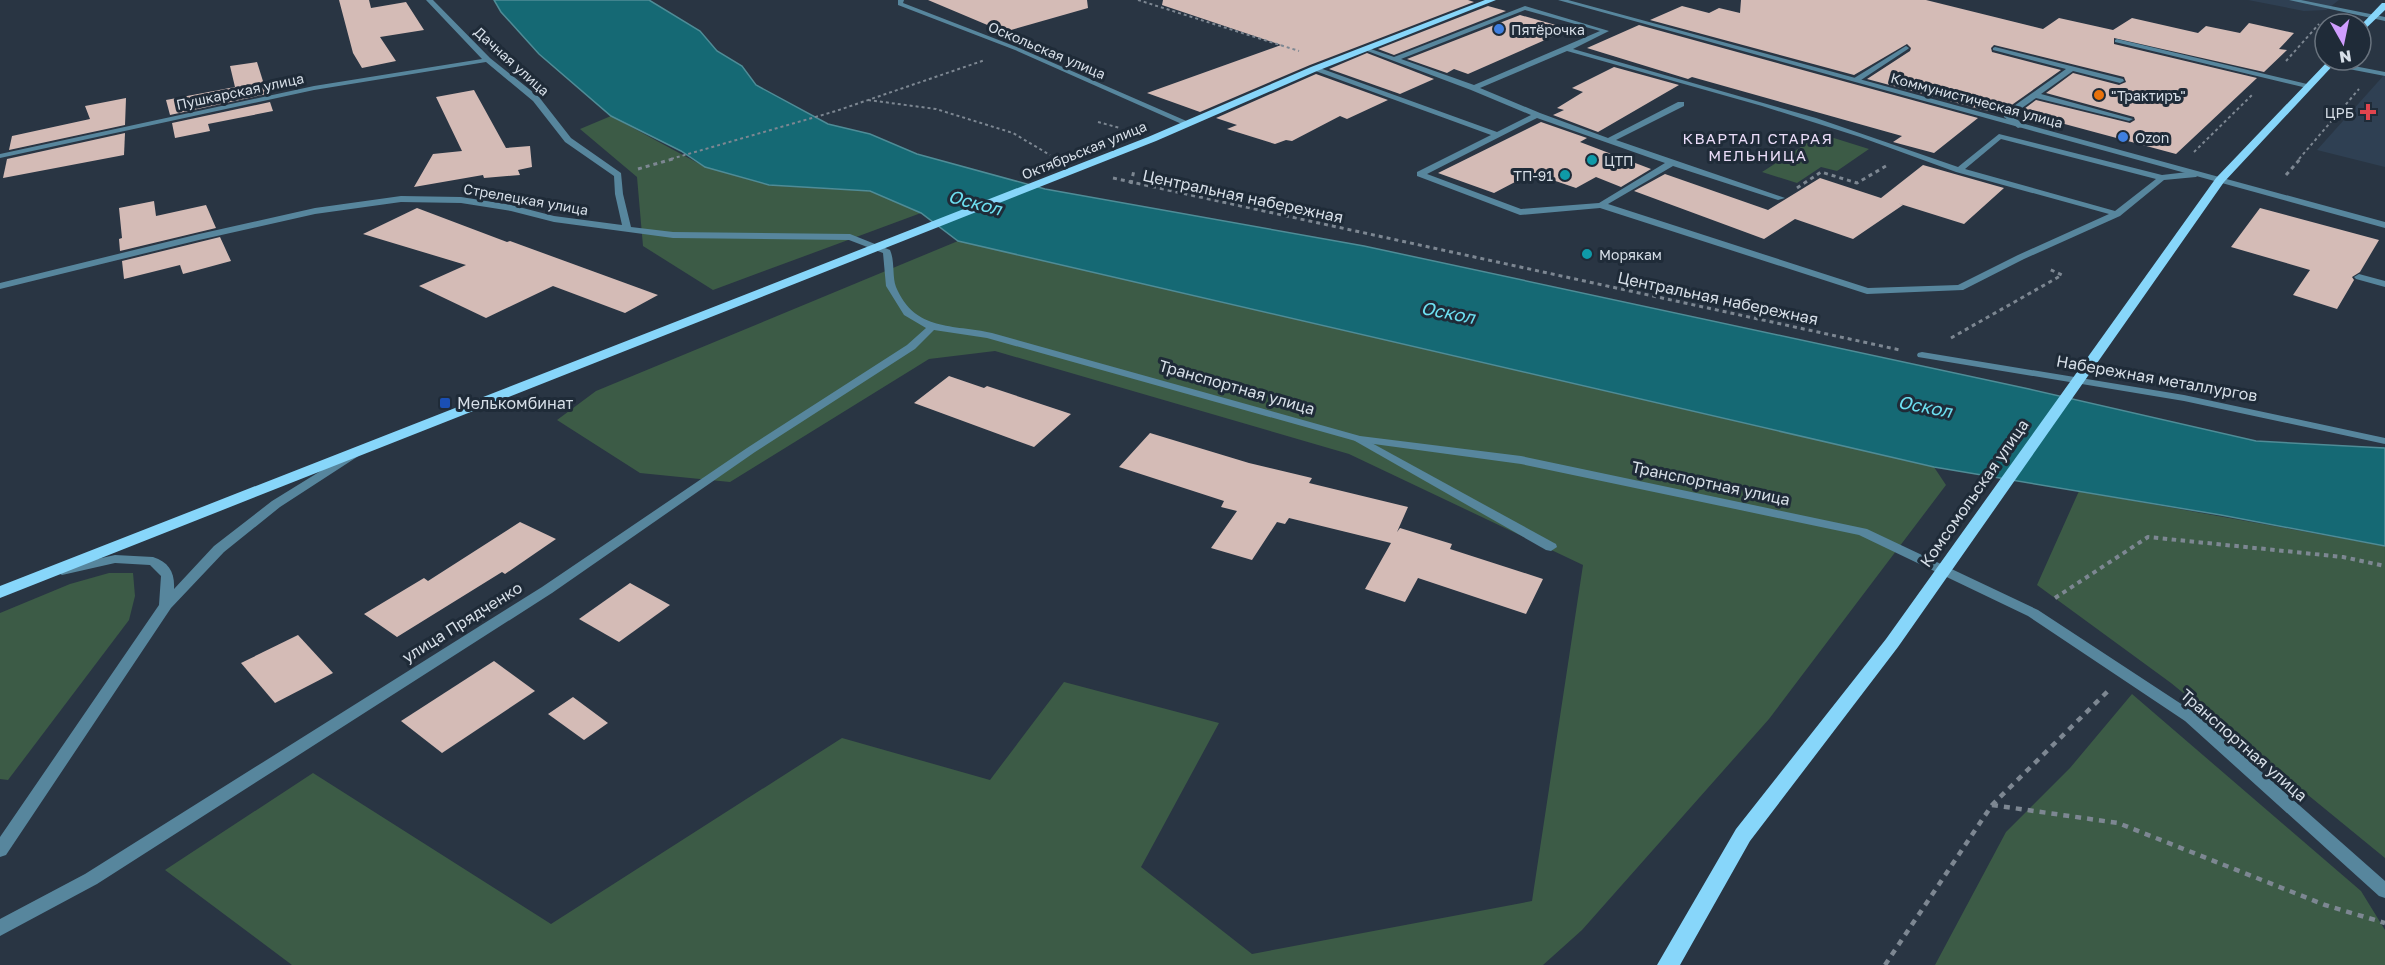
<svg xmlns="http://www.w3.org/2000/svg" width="2385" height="965" viewBox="0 0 2385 965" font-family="'Golos Text',sans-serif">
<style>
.built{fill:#2f4053}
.green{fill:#3c5b46}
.water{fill:#156974;stroke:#4f8c97;stroke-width:1.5}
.building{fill:#d4bbb6}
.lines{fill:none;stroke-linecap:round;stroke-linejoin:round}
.path-far3{stroke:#7d8792;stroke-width:2;stroke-dasharray:3 3;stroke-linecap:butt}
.path-far2{stroke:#7d8792;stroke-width:3;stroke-dasharray:4 4;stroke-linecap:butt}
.path-far1{stroke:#7d8792;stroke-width:4;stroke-dasharray:4.5 4.5;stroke-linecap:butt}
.path{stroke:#7d8792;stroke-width:4.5;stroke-dasharray:6 6;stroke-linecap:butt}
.service{fill:#57869d;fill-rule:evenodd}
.pedestrian{fill:#57869d;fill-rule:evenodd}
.minor{fill:#57869d;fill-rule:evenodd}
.tertiary{fill:#57869d;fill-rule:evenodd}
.primary{fill:#87d6fa;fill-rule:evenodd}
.shop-dot{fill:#3f7fe0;stroke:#1f2b38;stroke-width:2}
.food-dot{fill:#e8710a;stroke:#1f2b38;stroke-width:2}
.health-dot{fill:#e0444e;stroke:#1f2b38;stroke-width:2}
.culture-dot{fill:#0f9aa8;stroke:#1f2b38;stroke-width:2}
.transit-dot{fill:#1a4fb4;stroke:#1f2b38;stroke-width:2}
.labels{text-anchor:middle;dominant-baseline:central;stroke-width:6;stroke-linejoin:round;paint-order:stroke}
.far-poi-label{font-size:14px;fill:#d7dfe8;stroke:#1f2b38;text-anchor:start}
.far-street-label{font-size:14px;fill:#d7dfe8;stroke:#1f2b38}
.far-neighbourhood-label{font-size:15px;letter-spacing:1.5px;fill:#eadcf8;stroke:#1f2b38}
.street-label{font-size:16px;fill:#d7dfe8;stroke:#1f2b38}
.poi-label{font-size:16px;fill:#d7dfe8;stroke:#1f2b38;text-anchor:start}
.water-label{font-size:18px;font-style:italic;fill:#6de0f1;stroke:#1f2b38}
</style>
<rect width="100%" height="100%" fill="#293543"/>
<g class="built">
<polygon points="2248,0 2339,0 2326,10 2304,11"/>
<polygon points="2385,74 2385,167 2317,150"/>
</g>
<g class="green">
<polygon points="611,116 705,167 769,185 870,191 921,213 713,290 643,246 637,177 580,129"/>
<polygon points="1821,134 1869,149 1837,171 1821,167 1797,183 1762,172"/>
<polygon points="958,241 1934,467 1946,485 1769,719 1582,930 1543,965 292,965 165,870 313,773 551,924 842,738 990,780 1064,682 1219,723 1141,867 1252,954 1532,901 1583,565 1349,454 995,351 929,359 730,482 640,473 557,420 596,391"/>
<polygon points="2079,491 2385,546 2385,858 2171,683 2037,585"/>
<polygon points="109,573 133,573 135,596 129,620 8,780 0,779 0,613 70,584"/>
<polygon points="2132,694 2361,891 2385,930 2385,965 1935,965 2006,832 2070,768"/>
</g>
<polygon class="water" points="494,0 649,0 700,31 717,51 742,66 756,85 828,124 870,134 917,154 1045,189 1364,246 2029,389 2256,441 2385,448 2385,546 2221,515 1934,467 958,241 921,213 870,191 769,185 705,167 681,151 611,116 539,54 501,12"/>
<g class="building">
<polygon points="339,0 369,0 371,8 406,2 424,30 380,37 396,61 362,68 353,53"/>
<polygon points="928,0 1087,0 1088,8 1004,32"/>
<polygon points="1163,0 1468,0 1474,2 1310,65 1200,112 1147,93 1281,45 1162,5"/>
<polygon points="1741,0 1926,0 2043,29 2059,18 2113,30 2132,18 2198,33 2206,26 2240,33 2249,23 2294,33 2279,49 2287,50 2264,72 2114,38 2114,44 2257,78 2176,154 2020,112 2036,100 2130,123 2135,120 2134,117 2046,93 2073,73 2119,85 2126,82 2124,77 1994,45 1991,48 1992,52 2061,70 2006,109 1994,106 1987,111 1867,79 1910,51 1911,48 1907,44 1854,75 1650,20 1682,6 1709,13 1719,8 1740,13"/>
<polygon points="1488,6 1506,11 1394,55 1378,49"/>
<polygon points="1520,15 1570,29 1468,74 1454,69 1447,73 1407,59"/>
<polygon points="1639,25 1978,118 1934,153 1893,142 1902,136 1692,77 1688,79 1587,48"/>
<polygon points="1367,53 1434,79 1400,94 1329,69"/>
<polygon points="257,62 267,94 170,115 166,100 235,87 230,66"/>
<polygon points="1614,67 1679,85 1598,132 1553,115 1564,110 1557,108 1583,92 1572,88"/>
<polygon points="1316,74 1388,100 1347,119 1340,116 1292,141 1286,140 1275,144 1227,129 1237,125 1216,118"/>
<polygon points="474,90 506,148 530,146 532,167 518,170 520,175 484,178 483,175 414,187 433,154 462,151 436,97"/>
<polygon points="126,98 125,125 9,150 12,136 90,119 85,106"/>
<polygon points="270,102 273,111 208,124 210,131 175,138 172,123"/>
<polygon points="1541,122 1587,138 1580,142 1651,169 1621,187 1596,177 1576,188 1532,173 1494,193 1438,173"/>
<polygon points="125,133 124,155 3,178 7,159"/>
<polygon points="1923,165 2004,188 1964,224 1897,203 1903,205 1853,239 1795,219 1764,239 1634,191 1665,174 1768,210 1820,178 1881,198"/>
<polygon points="154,201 156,216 206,205 216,228 120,251 119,239 122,238 119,208"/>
<polygon points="417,208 507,242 510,241 658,295 625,313 553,286 486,318 419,286 466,265 363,234"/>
<polygon points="2260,208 2379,240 2360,272 2352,277 2354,280 2337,309 2293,295 2310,270 2231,247"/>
<polygon points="220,237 231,261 183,274 180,265 124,279 122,261"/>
<polygon points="949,376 984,388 987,386 1071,414 1034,447 914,403"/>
<polygon points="1150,433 1249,463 1312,478 1309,483 1408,507 1397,532 1400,528 1452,544 1450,549 1543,579 1526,614 1418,578 1405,602 1365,589 1391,543 1289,518 1285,524 1277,522 1252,560 1211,548 1237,511 1221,507 1224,501 1119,467"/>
<polygon points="520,522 556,539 505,574 502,572 397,637 364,614 424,578 428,581"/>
<polygon points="630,583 670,605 619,642 579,619"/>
<polygon points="298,635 333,673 275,703 241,663"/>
<polygon points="494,661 535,691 442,753 401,721"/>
<polygon points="573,697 608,723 584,740 548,714"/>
</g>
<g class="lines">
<g class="path-far3">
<polyline points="1138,0 1299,51"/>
<polyline points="2286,61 2319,24"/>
<polyline points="868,100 936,109 1013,133 1050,155"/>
<polyline points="1098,122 1120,128"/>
<polyline points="2194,152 2253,94"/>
<polyline points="671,159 836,111 985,60"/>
<polyline points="2299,159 2359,89"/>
</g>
<g class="path-far2">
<polyline points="638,169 676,158"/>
<polyline points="2286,175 2301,158"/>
<polyline points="1113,178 1900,350"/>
<polyline points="1131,184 1134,170"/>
<polyline points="1797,188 1821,172 1857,183 1886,166"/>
<polyline points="1951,338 2062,275 2049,269"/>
</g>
<polyline class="path-far1" points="2055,598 2148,537 2343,557 2385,566"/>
<g class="path">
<polyline points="1992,805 2118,823 2325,905 2385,923"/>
<polyline points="1885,965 1992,805 2109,690"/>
</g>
<g class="service">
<polygon points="2289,0 2301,0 2385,17 2385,21"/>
<path d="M1525,6l84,25 -36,18 243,69 142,49 41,-33 163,41 34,-4 4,3 -4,3 -32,3 -44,36 -96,43 -61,31 -96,4 -267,-86 -80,7 -103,-39v-4l74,-37 -181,-66 7,-2 180,65 34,-17 -60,-25 -109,-41 3,-2 29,10zM1525,10l75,21 -126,54 -73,-26zM1567,51l195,55 98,31 96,35 153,42 -91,41 -60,30 -90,3 -260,-84 65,-38 105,34 7,-2 -169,-58 68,-34v-4h-6l-70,36 -68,-25 -60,-25zM1537,118l128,45 -66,40 -78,6 -94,-35zM2001,139l155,40 -41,32 -150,-42z"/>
<polygon points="2117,39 2307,84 2311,86 2307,88 2115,42 2115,40"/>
<polygon points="1906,46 1909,48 1908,49 1858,82 1851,80"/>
<polygon points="1995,47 2123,79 2124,81 2120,83 2073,71 2041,94 2133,119 2129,121 2036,98 2012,115 2025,126 2018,128 2004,117 2004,113 2066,69 1993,50 1993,48"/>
<polygon points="2328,61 2385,72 2385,76 2328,65"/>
<polygon points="2359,274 2385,281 2385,287 2356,279 2354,277"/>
<polygon points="1359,436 1556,544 1557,547 1551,551 1546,550 1355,441 1353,439"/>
</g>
<polygon class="pedestrian" points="1922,352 2184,395 2385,438 2385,444 2184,401 1918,357 1917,355 1918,353"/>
<g class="minor">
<path d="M426,0h7l57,58 49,39 32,41 50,35 2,21 8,33 42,5 177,2 40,16c5,11 2,26 6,37 19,45 57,37 96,46l368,103 161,20 346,73 171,81 157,103 190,168v17l-6,-2 -194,-175 -157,-105 -169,-81 -338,-71 -162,-22 -372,-104 -53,-8 -19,19 -160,103 -203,141 -455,291 -97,52v-17l85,-45 457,-287 205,-139 160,-103 19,-17 -22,-13 -18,-29 -3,-33 -34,-13 -176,-2 -119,-16 -43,-11 -50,-8 -60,-1 -86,12 -116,26 -199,49v-6l199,-49 116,-26 86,-12 60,1 50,8 43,11 68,9 -7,-31 -1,-18 -49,-34 -32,-41 -47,-39 -172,28 -314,68v-4l314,-68 168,-27z"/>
<polygon points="898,0 904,0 903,3 1019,48 1191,123 1184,125 1015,50 898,5"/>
<polygon points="1558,0 1568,0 2385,222 2385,228"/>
</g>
<path class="tertiary" d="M353,451l6,4 -2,2 -77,50 -56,45 -53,56 -165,247 -6,2v-20l159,-232 2,-29 -11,-11 -35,-2 -53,12 -7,-4 2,-3 58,-13 38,2c16,5 22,16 21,32l40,-43 58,-45z"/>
<g class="primary">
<polygon points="1485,0 1496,0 1317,71 1156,141 0,598 0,586 1148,137 1311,67"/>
<polygon points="2382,3 2385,3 2385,10 2361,33 2361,25"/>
<polygon points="2329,60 2338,60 2224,182 1898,647 1750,841 1680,965 1657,965 1736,829 1886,639 2216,178"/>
</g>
</g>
<g class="shop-dot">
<circle cx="1499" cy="29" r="6"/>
<circle cx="2123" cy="137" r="6"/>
</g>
<circle class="food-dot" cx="2099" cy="95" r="6"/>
<path class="health-dot" d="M2365 103h6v6h6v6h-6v6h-6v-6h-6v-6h6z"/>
<g class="culture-dot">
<circle cx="1592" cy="160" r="6"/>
<circle cx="1565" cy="175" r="6"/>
<circle cx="1587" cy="254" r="6"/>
</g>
<rect class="transit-dot" x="439" y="397" width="12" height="12" rx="3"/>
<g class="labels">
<g class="far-poi-label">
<text x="1511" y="29">Пятёрочка</text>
<text x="2111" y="95">"Трактиръ"</text>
<text x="2354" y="112" text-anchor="end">ЦРБ</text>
<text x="2135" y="137">Ozon</text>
<text x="1604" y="160">ЦТП</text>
<text x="1553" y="175" text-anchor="end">ТП-91</text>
<text x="1599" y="254">Морякам</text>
</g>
<g class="far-street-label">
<text transform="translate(1047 50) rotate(23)">Оскольская улица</text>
<text transform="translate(512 61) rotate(42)">Дачная улица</text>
<text transform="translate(240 91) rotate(-12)">Пушкарская улица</text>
<text transform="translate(1977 100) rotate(15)">Коммунистическая улица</text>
<text transform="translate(1084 150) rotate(-22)">Октябрьская улица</text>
<text transform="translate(526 199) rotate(10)">Стрелецкая улица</text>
</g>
<g class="far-neighbourhood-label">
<text x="1758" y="138">КВАРТАЛ СТАРАЯ<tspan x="1758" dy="17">МЕЛЬНИЦА</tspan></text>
</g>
<g class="street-label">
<text transform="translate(1243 196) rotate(12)">Центральная набережная</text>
<text transform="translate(1718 298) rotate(12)">Центральная набережная</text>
<text transform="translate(2157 378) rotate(10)">Набережная металлургов</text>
<text transform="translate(1237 387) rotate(16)">Транспортная улица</text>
<text transform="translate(1711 483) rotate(12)">Транспортная улица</text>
<text transform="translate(1974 493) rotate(-55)">Комсомольская улица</text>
<text transform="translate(462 622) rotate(-32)">улица Прядченко</text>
<text transform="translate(2244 745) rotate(41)">Транспортная улица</text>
</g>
<g class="poi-label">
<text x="457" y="403">Мелькомбинат</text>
</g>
<g class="water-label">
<text transform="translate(975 202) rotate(15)">Оскол</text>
<text transform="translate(1448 312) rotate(11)">Оскол</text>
<text transform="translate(1925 406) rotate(11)">Оскол</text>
</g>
</g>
<g transform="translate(2343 42) rotate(171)"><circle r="28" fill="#1f2b38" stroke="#69737e" stroke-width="1.5"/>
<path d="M0-4.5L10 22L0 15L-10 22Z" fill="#d09dff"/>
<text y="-9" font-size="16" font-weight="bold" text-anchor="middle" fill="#d7dfe8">N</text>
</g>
</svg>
